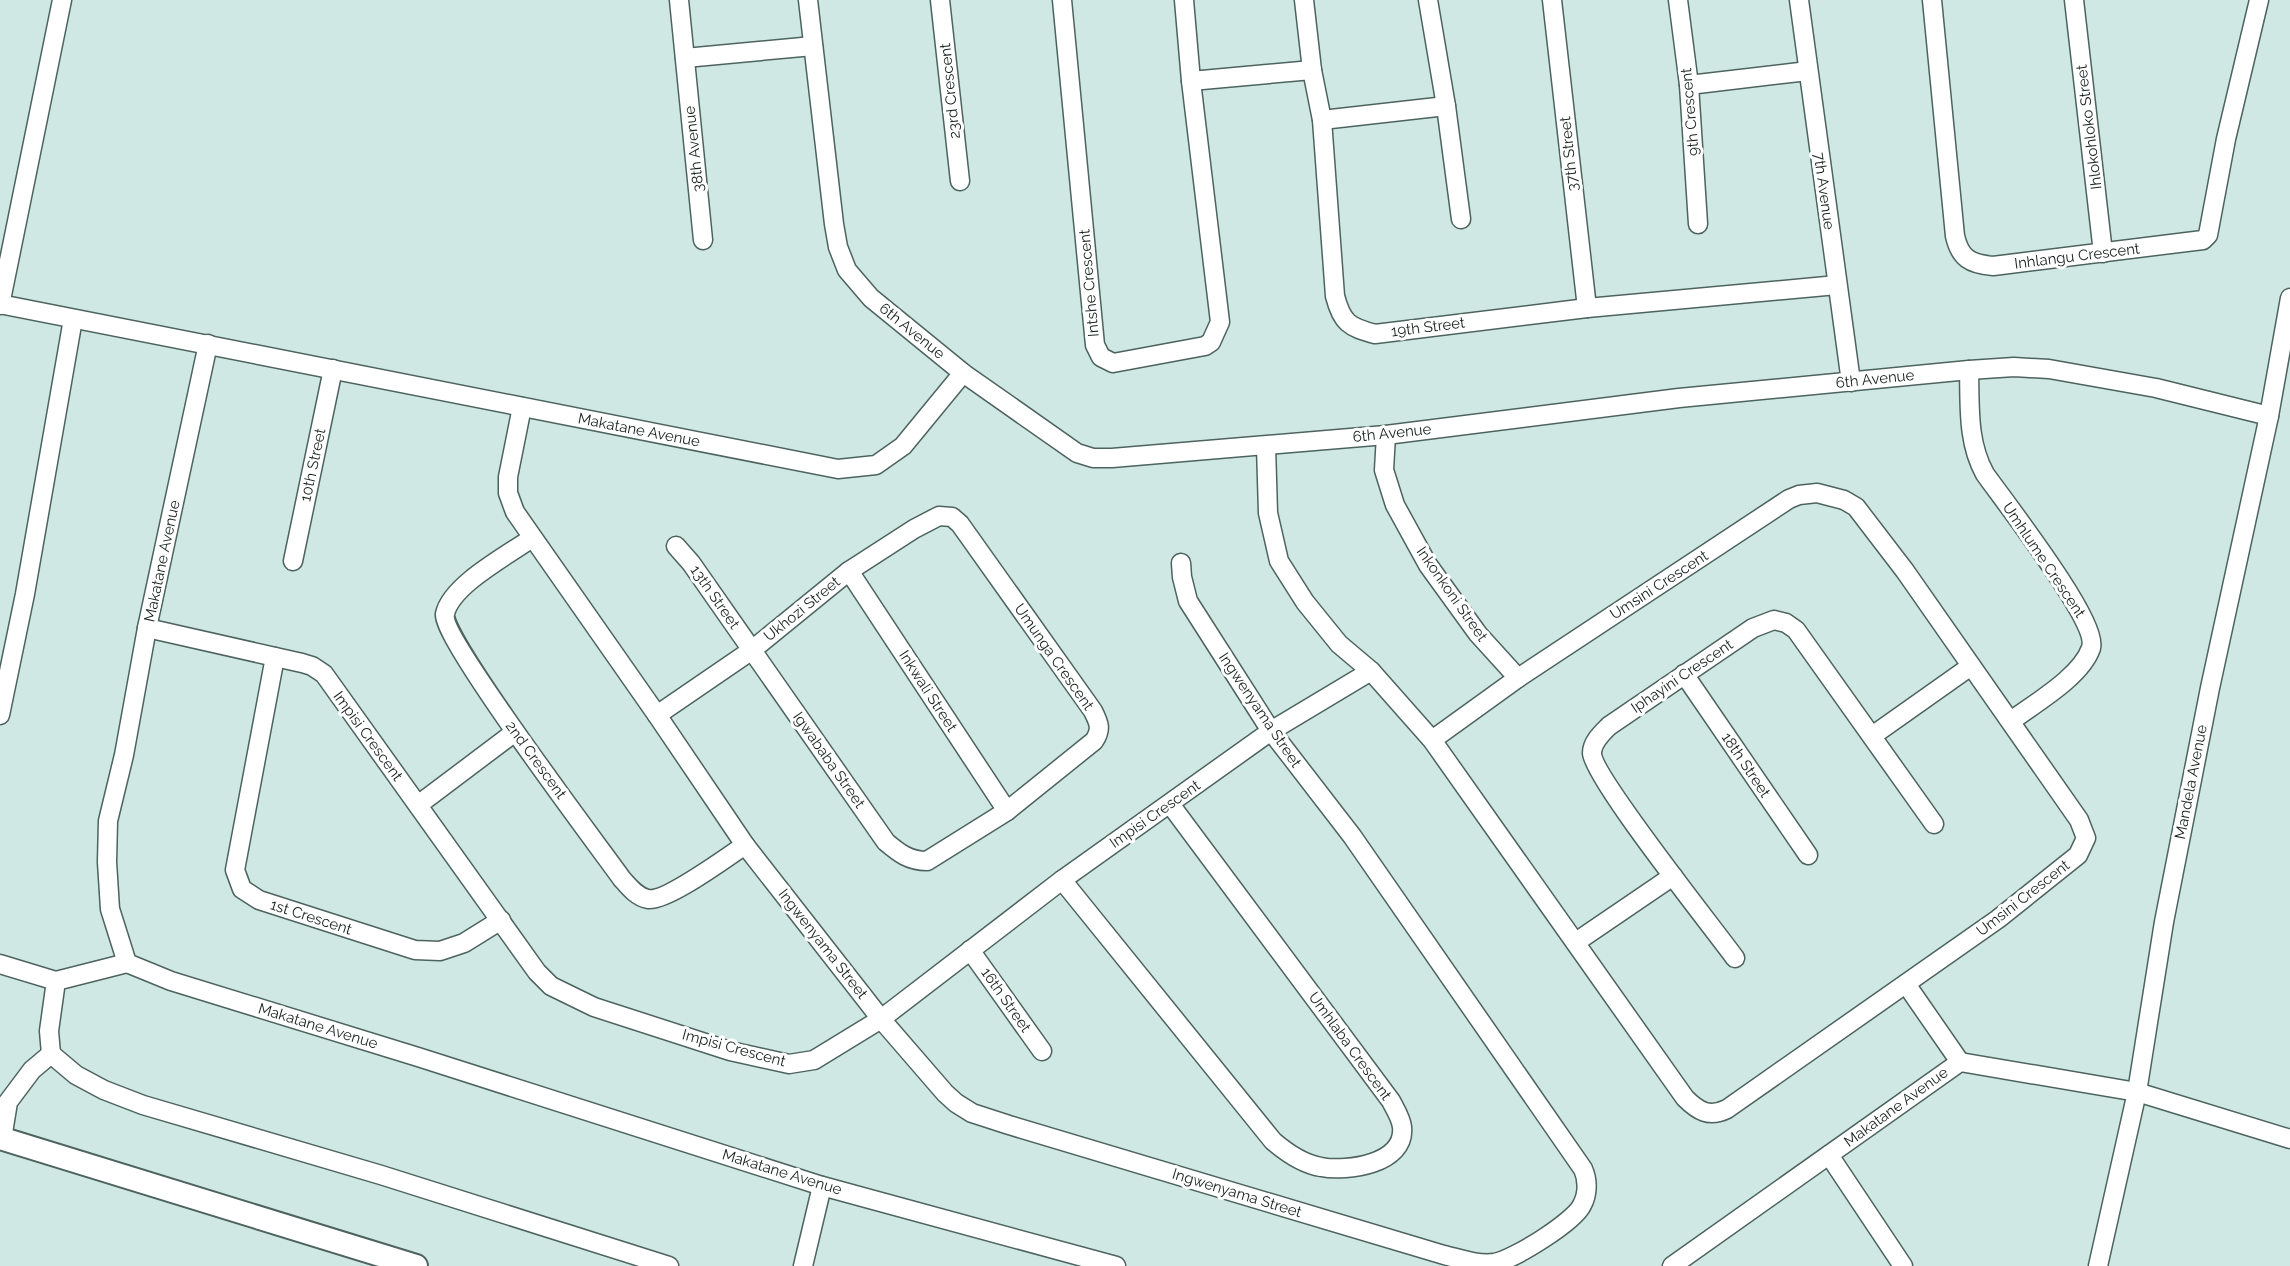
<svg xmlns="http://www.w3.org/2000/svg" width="2290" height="1266" viewBox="0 0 2290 1266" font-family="Raleway,sans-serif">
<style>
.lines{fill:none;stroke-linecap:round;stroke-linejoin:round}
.minor-casing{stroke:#4d635e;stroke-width:21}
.major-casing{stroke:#4d635e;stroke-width:26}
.minor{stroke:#fff;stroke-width:18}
.major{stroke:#fff;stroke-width:22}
.labels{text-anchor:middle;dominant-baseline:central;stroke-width:6;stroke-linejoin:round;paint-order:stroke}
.street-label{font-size:15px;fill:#192221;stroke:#fff}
</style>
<rect width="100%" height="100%" fill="#cfe8e3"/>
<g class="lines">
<defs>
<g id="minor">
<polyline points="679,0 703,240"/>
<polyline points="808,0 834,224 838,247 847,270 871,298 963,373 1077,453 1093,458 1112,458 1386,435 1679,398 1969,370 2014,367 2049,369 2156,388 2269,416"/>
<polyline points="940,0 960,181"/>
<polyline points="1062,0 1095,345 1101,357 1113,363 1205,346 1211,342 1220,322 1191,81 1184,0"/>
<path d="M1304,0l8,70 10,50 13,176c7,27 14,31 40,38l212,-26 250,-23"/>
<polyline points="1428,0 1446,106 1461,219"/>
<polyline points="1552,0 1587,308"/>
<polyline points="1678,0 1689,85 1698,224"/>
<polyline points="1799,0 1851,382"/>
<path d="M1932,0l23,236c5,22 15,28 38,30l210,-26 5,-5 18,-96 33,-139"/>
<polyline points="2074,0 2103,253"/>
<polyline points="685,58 813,46"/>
<polyline points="1191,81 1312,70"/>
<polyline points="1689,85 1808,71"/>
<polyline points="1322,120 1446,106"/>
<polyline points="0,304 838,469 876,465 903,446 963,373"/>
<polyline points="0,305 62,0"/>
<polyline points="208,344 147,628 124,755 108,821 107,862 110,909 127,963 171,981 418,1057 822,1186 1116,1266"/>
<path d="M1969,370c1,35 -2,72 16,104 19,27 114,148 106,174 -10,29 -56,55 -80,73"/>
<path d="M522,407l-14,70v16l7,19 142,203 88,130 136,174 64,74 11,10 16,10 37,12 435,130c17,4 33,10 50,8 19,-3 80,-41 88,-58 6,-11 6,-25 1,-36l-231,-333 -81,-105 -83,-130 -6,-24 -1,-14"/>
<polyline points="1386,435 1384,470 1395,505 1428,565 1478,634 1518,678"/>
<path d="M1266,446l2,67 11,48 26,41 34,42 32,27 61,69 253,358c13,13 24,20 42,11l271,-190 80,-64 8,-17 -7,-18 -174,-249 -49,-64 -12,-7 -27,-7 -18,2 -10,4 -271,179 -86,62"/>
<path d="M532,538c-24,17 -81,47 -87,76 -5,22 154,233 177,265 7,8 15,18 26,20 18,3 79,-42 97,-54"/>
<polyline points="293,561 333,369"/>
<polyline points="849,571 1007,811"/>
<polyline points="147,628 302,663 312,666 324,674 537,972 551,986 594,1007 730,1051 789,1064 814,1060 881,1019 1062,880 1271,731 1371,671"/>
<polyline points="275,657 235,870 242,889 259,900 415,950 440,951 464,943 501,920"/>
<polyline points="1684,674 1808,855"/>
<polyline points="0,715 25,594 73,319"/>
<path d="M657,715l95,-65 97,-79 65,-42 25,-13 13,1 8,7 133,187c6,12 9,18 1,30l-87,70 -80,50c-18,0 -28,-8 -41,-19l-195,-279 -15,-17"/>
<polyline points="1872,736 1971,666"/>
<polyline points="418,805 515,732"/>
<path d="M1062,880l211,261c14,12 30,23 48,26 26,5 85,-3 81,-40 -1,-9 -7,-18 -11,-26l-221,-297"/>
<polyline points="1576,942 1673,876"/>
<polyline points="970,950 1042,1051"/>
<path d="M1735,958c-21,-29 -143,-182 -143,-205 0,-11 10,-20 17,-27l144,-98 21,-8 12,3 10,7 138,194"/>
<polyline points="0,964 56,981"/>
<polyline points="1906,984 1960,1062"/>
<polyline points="51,1054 76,1075 104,1090 143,1105 381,1175 669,1266"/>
<polyline points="51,1054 49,1031 56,981 127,963"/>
<polyline points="2,1139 8,1102 32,1070 51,1054"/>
<polyline points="1829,1155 1903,1266"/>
<polyline points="803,1266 822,1186"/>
<polyline points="1672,1266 1960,1062 2137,1092 2290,1139"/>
<polyline points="2098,1266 2137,1092 2164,922 2210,688 2269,416 2290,298"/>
</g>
<polyline id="major" points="0,1138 416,1266"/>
</defs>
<use href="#minor" class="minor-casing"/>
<use href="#major" class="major-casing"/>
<use href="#minor" class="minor"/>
<use href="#major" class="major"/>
</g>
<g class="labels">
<g class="street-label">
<text transform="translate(950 91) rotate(-96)">23rd Crescent</text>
<text transform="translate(1690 112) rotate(-95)">9th Crescent</text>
<text transform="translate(2089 127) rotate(-97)">Ihlokohloko Street</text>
<text transform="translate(694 149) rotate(-96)">38th Avenue</text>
<text transform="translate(1569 154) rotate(-96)">37th Street</text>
<text transform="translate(1824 191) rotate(82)">7th Avenue</text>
<text transform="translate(2077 256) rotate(-7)">Inhlangu Crescent</text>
<text transform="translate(1089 283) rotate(-95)">Intshe Crescent</text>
<text transform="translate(1428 327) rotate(-7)">19th Street</text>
<text transform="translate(912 331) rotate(39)">6th Avenue</text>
<text transform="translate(1875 379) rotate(-6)">6th Avenue</text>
<text transform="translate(639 430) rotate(11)">Makatane Avenue</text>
<text transform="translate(1392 433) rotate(-6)">6th Avenue</text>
<text transform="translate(313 465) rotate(-78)">10th Street</text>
<text transform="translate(2044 560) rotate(56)">Umhlume Crescent</text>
<text transform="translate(162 561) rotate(-78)">Makatane Avenue</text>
<text transform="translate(1659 585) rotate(-33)">Umsini Crescent</text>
<text transform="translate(1452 594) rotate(55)">Inkonkoni Street</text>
<text transform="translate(715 597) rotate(55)">13th Street</text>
<text transform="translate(802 609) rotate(-39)">Ukhozi Street</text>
<text transform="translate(1054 657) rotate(55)">Umunga Crescent</text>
<text transform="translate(1682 676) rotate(-34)">Iphayini Crescent</text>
<text transform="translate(928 691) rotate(57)">Inkwali Street</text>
<text transform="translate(1260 710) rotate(56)">Ingwenyama Street</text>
<text transform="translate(368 736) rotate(54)">Impisi Crescent</text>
<text transform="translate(536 760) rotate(54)">2nd Crescent</text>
<text transform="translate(829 760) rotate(55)">Igwababa Street</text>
<text transform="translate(1746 765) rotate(56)">18th Street</text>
<text transform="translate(2191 782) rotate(-79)">Mandela Avenue</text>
<text transform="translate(1155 814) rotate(-35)">Impisi Crescent</text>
<text transform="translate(2023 898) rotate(-38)">Umsini Crescent</text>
<text transform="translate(311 917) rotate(18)">1st Crescent</text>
<text transform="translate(823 944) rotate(52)">Ingwenyama Street</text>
<text transform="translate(1006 1000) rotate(55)">16th Street</text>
<text transform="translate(318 1026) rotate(17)">Makatane Avenue</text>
<text transform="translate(1350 1046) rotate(54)">Umhlaba Crescent</text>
<text transform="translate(734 1048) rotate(15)">Impisi Crescent</text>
<text transform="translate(1896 1107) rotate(-36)">Makatane Avenue</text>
<text transform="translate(782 1172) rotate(17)">Makatane Avenue</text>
<text transform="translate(1237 1193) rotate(17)">Ingwenyama Street</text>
</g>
</g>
</svg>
